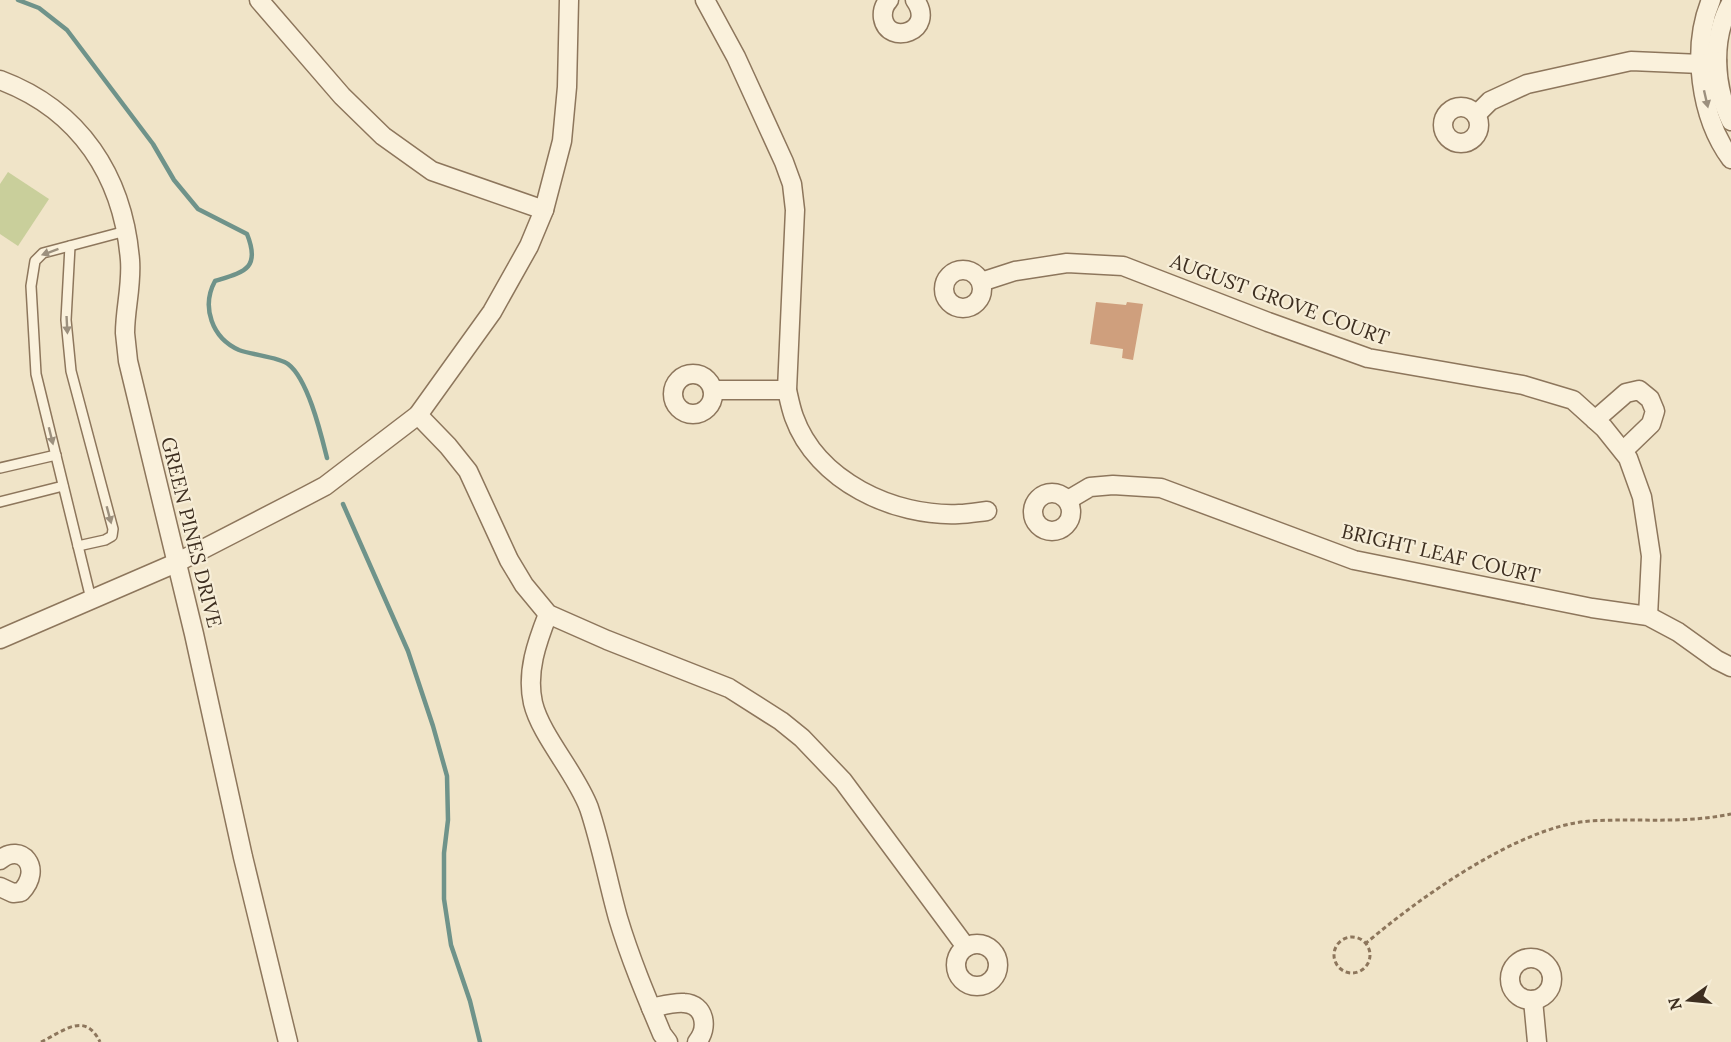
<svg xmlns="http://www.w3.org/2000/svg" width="1731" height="1042" viewBox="0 0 1731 1042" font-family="Lora,serif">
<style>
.green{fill:#c9cf9b}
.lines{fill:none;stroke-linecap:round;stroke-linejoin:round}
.stream{stroke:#6f938a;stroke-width:4.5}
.building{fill:#cf9f7d}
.lane-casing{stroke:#8d765c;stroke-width:12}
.street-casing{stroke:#8d765c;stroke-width:21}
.path{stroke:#8d765c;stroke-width:3;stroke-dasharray:4.5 3;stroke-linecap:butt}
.lane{stroke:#faf1dc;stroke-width:9}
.street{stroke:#faf1dc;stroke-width:18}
.oneway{fill:#9c907e}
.labels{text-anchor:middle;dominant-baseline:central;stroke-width:4.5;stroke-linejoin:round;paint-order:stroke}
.street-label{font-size:20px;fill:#3d2e20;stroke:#f7eed8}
</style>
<rect width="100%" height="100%" fill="#f0e4c8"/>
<polygon class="green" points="8,172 49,199 18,246 0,234 0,184"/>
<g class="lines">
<g class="stream">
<path d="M18,0l21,8 28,22 86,114 21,36 24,29 49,25c14,35 -3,38 -32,47 -14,26 -3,57 24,69 13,5 40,7 49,14 20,15 33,70 39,94"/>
<polyline points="343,504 408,651 433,726 447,776 448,820 444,853 444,899 451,945 470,1001 480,1042"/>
</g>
</g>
<polygon class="building" points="1096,302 1126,305 1127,302 1143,304 1133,360 1122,358 1123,349 1090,344"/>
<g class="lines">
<defs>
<g id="lane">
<polyline points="70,246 66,320 71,371 113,529 112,536 105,540 78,546"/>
<polyline points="0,468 56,455"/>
<polyline points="0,502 63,486"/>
<polyline points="91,599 36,374 31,286 35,261 43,253 126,231"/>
</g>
<g id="street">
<polyline points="259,0 342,96 383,136 432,171 544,210"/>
<path d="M705,0l31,57 48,105 8,22 3,26 -8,180c2,9 4,19 7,27 23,64 100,100 165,97 9,0 19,-2 28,-3"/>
<path d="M889,0c-5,5 -7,10 -6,18 5,29 54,13 32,-18"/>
<path d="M1711,0c-20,48 -11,117 20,159"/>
<path d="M1731,3c-20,35 -17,83 0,118"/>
<path d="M0,80c80,30 123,96 130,180 2,25 -5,49 -5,73 1,10 2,19 3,28l66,273 49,223 45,185"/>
<circle cx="1461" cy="125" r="18"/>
<polyline points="1476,115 1490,101 1527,84 1631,61 1701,64 1717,61"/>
<circle cx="963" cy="289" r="19"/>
<polyline points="981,282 1015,271 1067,263 1123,266 1268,322 1368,358 1523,385 1573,400 1604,428 1628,458 1642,497 1651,556 1648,616"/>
<circle cx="693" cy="394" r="20"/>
<polyline points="713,390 787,390"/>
<polyline points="418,415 448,446 468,471 509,560 524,585 548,614 607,640 729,688 781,721 802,738 843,781 966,947"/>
<polyline points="1595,420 1626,393 1639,390 1650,399 1655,411 1651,424 1623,451"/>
<circle cx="1052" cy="512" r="19"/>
<polyline points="1068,500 1090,487 1113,485 1161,488 1354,560 1592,608 1648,616 1678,632 1717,660 1731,667"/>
<path d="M548,614c-11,28 -22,58 -15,89 8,33 43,70 56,105 12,36 19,74 29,110 12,40 28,78 44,116l6,8"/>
<polyline points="0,639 176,563 306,496 325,486 418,415 492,312 529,246 544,210 562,141 567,87 569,0"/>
<path d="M0,860c21,-18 44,8 21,32l-8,1 -13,-6"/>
<circle cx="977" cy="965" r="21"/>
<circle cx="1531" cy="979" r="21"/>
<polyline points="1533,1000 1537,1042"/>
<path d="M651,1008c10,-2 23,-6 33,-5 21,1 25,25 13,39"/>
</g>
</defs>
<use href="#lane" class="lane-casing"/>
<use href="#street" class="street-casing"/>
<g class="path">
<circle cx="1352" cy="955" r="18"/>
<path d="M1365,944c54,-46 154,-118 225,-123 48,-3 93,3 141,-7"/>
<path d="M41,1042c23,-11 44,-31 59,0"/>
</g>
<use href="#lane" class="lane"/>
<use href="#street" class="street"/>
</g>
<defs><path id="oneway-solid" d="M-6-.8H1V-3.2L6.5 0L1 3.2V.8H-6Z" transform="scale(1.5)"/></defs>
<g class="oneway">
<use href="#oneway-solid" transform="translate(1706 99) rotate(77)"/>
<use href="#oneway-solid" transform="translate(50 252) rotate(160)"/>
<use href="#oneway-solid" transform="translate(67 325) rotate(87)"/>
<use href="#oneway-solid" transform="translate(51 436) rotate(76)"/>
<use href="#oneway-solid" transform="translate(109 515) rotate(75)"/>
</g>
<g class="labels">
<g class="street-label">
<text transform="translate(1280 299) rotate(20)">AUGUST GROVE COURT</text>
<text transform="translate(192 532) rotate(76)">GREEN PINES DRIVE</text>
<text transform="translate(1441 553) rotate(13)">BRIGHT LEAF COURT</text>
</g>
</g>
<g transform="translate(1689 1000) rotate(255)" stroke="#f7eed8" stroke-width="4.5" paint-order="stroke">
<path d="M0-4.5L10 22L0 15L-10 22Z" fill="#3d2e20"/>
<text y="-9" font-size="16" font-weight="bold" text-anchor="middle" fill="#3d2e20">N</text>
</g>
</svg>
